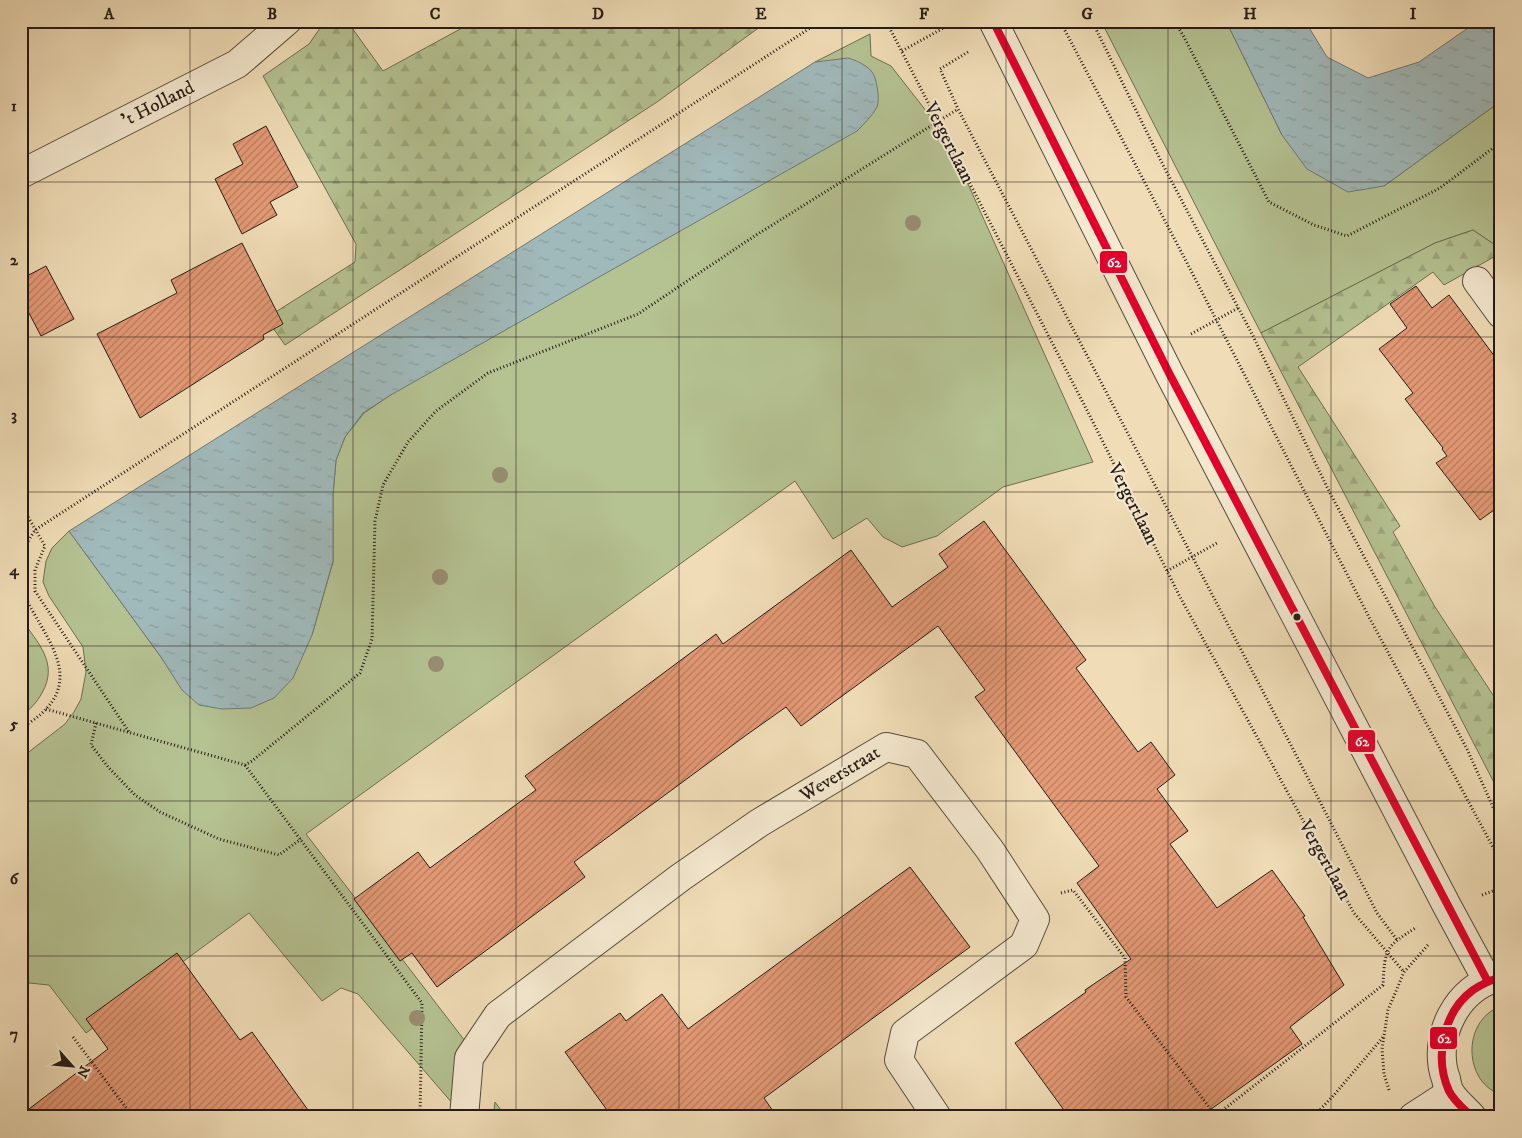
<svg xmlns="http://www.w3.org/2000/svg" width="1522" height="1138" viewBox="0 0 1522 1138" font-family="'IM FELL DW Pica',serif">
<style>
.green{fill:#b5c292;stroke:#6d6e52}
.forest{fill:url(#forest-firs);stroke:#6d6e52}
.water{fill:url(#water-ripples);stroke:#6f7a77}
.building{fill:url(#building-hatch);stroke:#251b13}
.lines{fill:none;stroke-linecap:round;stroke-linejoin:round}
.pedestrian-casing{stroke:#584c3c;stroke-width:30}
.minor-casing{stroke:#584c3c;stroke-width:30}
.tertiary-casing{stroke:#584c3c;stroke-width:30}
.path{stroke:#251b13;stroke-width:3;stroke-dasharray:1 2.5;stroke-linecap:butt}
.pedestrian{stroke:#f5e9d0;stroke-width:28}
.minor{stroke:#f5e9d0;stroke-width:28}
.tertiary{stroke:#f5e9d0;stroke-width:28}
.bus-1-casing{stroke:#f5e9d0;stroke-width:11}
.bus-1{stroke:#e4002b;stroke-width:8}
.tree{fill:#988e72}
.grid{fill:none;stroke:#251b13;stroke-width:1;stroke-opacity:0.55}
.bus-dot{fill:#251b13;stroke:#f5e9d0;stroke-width:2}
.labels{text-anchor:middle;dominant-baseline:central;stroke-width:4;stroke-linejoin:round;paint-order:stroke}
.street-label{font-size:19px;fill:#251b13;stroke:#f5e9d0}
.line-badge{stroke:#f5e9d0;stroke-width:2}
.badge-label{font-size:14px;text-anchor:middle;font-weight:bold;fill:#fff}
.neatline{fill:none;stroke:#251b13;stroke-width:2}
.grid-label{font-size:16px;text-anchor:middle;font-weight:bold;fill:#251b13}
</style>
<defs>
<pattern id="forest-firs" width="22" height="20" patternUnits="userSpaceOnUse" patternTransform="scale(1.25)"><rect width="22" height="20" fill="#b5c292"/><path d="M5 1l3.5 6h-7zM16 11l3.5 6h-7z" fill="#9ca67d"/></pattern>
<pattern id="water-ripples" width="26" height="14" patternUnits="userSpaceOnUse" patternTransform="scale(1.25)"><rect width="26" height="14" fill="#a0b9ba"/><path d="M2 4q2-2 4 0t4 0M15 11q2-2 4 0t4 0" fill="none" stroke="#8a9e9f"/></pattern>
<pattern id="building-hatch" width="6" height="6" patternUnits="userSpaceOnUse" patternTransform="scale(1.25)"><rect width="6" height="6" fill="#e59a76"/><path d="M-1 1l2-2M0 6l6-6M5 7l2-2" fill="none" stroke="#b97d60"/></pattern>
</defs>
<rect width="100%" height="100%" fill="#f0ddb7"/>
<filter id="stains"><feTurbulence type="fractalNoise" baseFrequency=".004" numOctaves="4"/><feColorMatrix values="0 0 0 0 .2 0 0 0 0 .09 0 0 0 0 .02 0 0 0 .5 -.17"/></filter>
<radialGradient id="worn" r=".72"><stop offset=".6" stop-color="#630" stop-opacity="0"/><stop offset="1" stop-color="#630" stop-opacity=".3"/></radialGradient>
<g class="green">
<polygon points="1101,21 1226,21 1282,135 1384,186 1501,101 1501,249 1473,230 1435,243 1261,333"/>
<polygon points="870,34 871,56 891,66 941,130 959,164 1093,462 1003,487 937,536 902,547 883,537 867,518 833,539 795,481 306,834 465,1041 453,1104 358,994 341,988 322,1001 249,913 86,1033 49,985 29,983 21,988 21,758 65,724 74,712 81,699 86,672 83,647 49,596 43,582 46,561 52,548 69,531 161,657 182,689 312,635 333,562 333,495 336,460 345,437 364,413 389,396 856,61 815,62"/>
<path d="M21,619c17,24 38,44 21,74 -5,9 -12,17 -21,23z"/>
<path d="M1501,1006v90c-9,-5 -18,-11 -23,-21 -13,-24 -5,-59 23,-69z"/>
<polygon points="495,1102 506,1117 493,1117"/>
</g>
<g class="forest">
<polygon points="325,21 347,21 383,71 475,21 768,21 657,102 285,345 266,318 355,262 356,244 263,76 309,44"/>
<polygon points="1473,230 1501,249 1501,253 1444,285 1433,272 1298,367 1400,526 1393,532 1435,607 1501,707 1501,796 1261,333 1435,243"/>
</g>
<g class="water">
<polygon points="1226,21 1305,21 1327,57 1368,78 1419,62 1478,21 1501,21 1501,101 1384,186 1348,192 1307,169 1282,135"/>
<path d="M848,58c7,2 19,7 24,14 5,6 8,28 5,35 -5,9 -13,17 -20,24l-468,265 -26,17 -18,24 -9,23 -3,35v66l-21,74 -19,43 -19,20 -23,10 -29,1 -23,-4 -17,-15 -21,-33 -92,-126 746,-469z"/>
</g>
<g class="building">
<polygon points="266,126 298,187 270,202 277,215 242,234 215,179 243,164 233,144"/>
<polygon points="242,243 283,324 263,335 264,339 140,418 97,334 177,293 171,280"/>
<polygon points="46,266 74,319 41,336 21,298 21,279"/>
<polygon points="1416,286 1432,308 1449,295 1501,365 1501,505 1480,520 1436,463 1447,456 1442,449 1443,448 1405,399 1413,393 1379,349 1407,328 1390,304"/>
<polygon points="984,521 1086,660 1076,668 1138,752 1151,742 1175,775 1157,789 1188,831 1170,844 1217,908 1272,870 1305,916 1303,917 1344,985 1290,1027 1302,1044 1200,1117 1069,1117 1015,1043 1086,992 1085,990 1131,959 1077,883 1099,866 975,697 985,690 938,626 801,726 786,707 745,736 574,862 585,877 437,987 412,953 400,961 354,899 418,852 430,868 536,790 525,776 716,634 723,644 851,550 892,607 948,567 939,554"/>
<polygon points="910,867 970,947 764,1098 777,1117 612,1117 565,1052 620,1013 626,1021 662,994 688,1029"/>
<polygon points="177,953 240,1040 252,1032 313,1117 21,1117 21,1115 108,1049 86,1019"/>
</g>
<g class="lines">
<defs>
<polyline id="pedestrian" points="1477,281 1501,314"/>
<g id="minor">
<polyline points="21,174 237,64 287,21"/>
<polyline points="464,1117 469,1058 498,1015 681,877 759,823 886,747 917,754 990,850 1035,919 1024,945 905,1033 899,1060 937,1117"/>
<polyline points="1413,1117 1450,1093"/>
</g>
<g id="tertiary">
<polyline points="993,21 1169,373 1447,906 1487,980"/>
<path d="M1472,1117c-7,-8 -16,-15 -21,-23 -3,-4 -4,-10 -5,-15 -15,-40 11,-94 55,-102"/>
</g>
</defs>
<use href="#pedestrian" class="pedestrian-casing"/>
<use href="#minor" class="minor-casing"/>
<use href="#tertiary" class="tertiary-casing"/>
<g class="path">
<polyline points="869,21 888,26"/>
<polyline points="886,21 1093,422 1180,597 1354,913 1404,972"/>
<polyline points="1060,21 1186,261 1370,619 1494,849 1501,868"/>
<polyline points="1092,21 1163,165 1251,332 1330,493 1467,749 1501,825"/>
<polyline points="1174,21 1184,37 1269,202 1314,225 1347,236 1440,188 1501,142"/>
<polyline points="1036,28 1048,21"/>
<polyline points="902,51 956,21"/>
<polyline points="968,52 940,69 958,109 1293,749 1377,913 1397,940"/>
<polyline points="1191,334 1238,308"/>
<polyline points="21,505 45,546 35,570 35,591 129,732"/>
<polyline points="21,557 27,543 35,530 821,21"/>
<polyline points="1167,571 1217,543"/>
<path d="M21,586c13,40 63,83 25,123 -7,8 -17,14 -25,19"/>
<polyline points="46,709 245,765 252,761 360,673 372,639 375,521 383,485 408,442 436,411 488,373 638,314 753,237 958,109"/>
<polyline points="96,723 91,745 109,768 135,795 160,812 219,839 279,855 301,839"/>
<polyline points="245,765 422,1003 420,1117"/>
<polyline points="1061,893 1073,890 1125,958 1126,997 1215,1115"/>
<polyline points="1482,895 1501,888"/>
<polyline points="73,1037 133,1117"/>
<polyline points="1389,1090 1384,1074 1382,1049 1388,1010 1404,972 1428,945"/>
<path d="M1214,1117l169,-132c2,-37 2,-38 34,-58"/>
<polyline points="1313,1117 1334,1095 1384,1036"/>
</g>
<use href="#pedestrian" class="pedestrian"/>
<use href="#minor" class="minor"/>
<use href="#tertiary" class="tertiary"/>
<defs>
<g id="bus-1">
<polyline points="993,21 1169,373 1487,980"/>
<path d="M1472,1117c-8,-8 -18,-16 -23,-26 -15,-33 -6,-79 24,-101 9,-6 18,-10 28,-13"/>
</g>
</defs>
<use href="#bus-1" class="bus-1-casing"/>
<use href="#bus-1" class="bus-1"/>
</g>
<g class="tree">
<circle cx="913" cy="223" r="8"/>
<circle cx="500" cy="475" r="8"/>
<circle cx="440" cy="577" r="8"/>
<circle cx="436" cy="664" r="8"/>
<circle cx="417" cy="1018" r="8"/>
</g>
<path class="grid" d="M190,21v1096M353,21v1096M516,21v1096M679,21v1096M842,21v1096M1006,21v1096M1168,21v1096M1331,21v1096M21,182h1480M21,337h1480M21,492h1480M21,646h1480M21,801h1480M21,956h1480"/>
<circle class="bus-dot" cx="1297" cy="617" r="4.5"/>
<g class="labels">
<g class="street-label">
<text transform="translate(158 104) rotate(-27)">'t Holland</text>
<text transform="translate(949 143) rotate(63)">Vergertlaan</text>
<text transform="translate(1133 504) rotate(63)">Vergertlaan</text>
<text transform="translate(840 774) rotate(-31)">Weverstraat</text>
<text transform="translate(1325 860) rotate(61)">Vergertlaan</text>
</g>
</g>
<g class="line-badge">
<rect x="1099" y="250" width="29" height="24" rx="5" fill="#e4002b"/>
<rect x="1347" y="729" width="29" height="24" rx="5" fill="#e4002b"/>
<rect x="1429" y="1026" width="29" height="24" rx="5" fill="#e4002b"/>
</g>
<g class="badge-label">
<text x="1114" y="267">62</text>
<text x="1362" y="746">62</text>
<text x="1444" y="1043">62</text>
</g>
<rect width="1522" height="1138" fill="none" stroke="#f0ddb7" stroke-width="55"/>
<g transform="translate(72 1066) rotate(117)" stroke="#f5e9d0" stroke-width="4" paint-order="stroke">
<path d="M0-4L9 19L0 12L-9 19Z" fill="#251b13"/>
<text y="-8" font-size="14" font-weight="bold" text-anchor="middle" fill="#251b13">N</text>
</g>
<rect x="28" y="28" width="1466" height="1082" class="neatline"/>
<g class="grid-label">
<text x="109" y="19">A</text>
<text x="272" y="19">B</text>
<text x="435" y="19">C</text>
<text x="598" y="19">D</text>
<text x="761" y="19">E</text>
<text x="924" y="19">F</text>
<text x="1087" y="19">G</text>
<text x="1250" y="19">H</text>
<text x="1413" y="19">I</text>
<text x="14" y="111">1</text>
<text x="14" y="265">2</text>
<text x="14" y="420">3</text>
<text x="14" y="575">4</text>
<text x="14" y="729">5</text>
<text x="14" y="884">6</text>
<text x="14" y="1039">7</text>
</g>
<rect width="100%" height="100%" filter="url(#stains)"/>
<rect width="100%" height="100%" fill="url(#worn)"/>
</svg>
